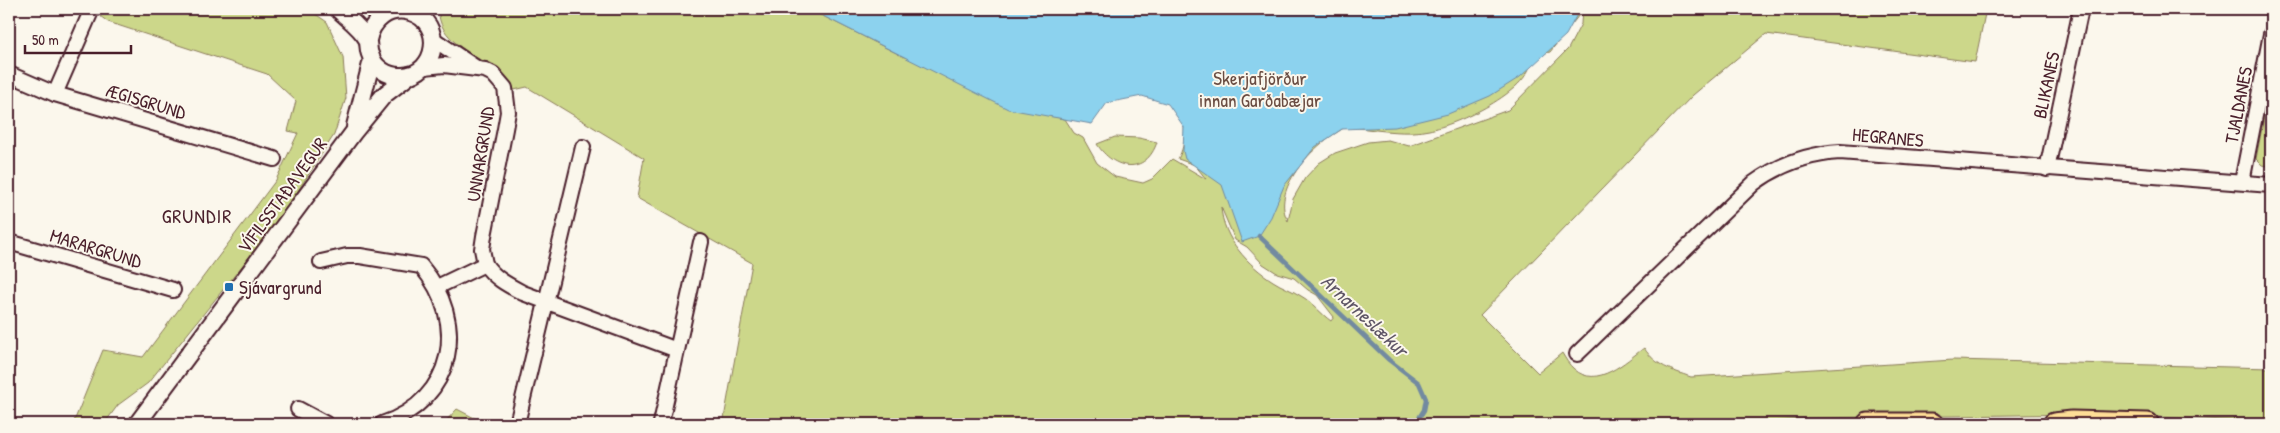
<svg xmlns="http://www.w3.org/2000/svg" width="2280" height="433" viewBox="0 0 2280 433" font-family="'Patrick Hand',sans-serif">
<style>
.green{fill:#ccd78a;stroke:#8b7b5a;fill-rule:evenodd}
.water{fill:#8cd2ee;stroke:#728aa0}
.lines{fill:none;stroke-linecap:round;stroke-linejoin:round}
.stream{stroke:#728aa0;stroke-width:4.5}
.minor-casing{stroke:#4a1f2b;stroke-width:18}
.tertiary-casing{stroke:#4a1f2b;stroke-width:20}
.primary-casing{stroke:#4a1f2b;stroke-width:25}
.minor{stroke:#fbf7ec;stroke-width:14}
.tertiary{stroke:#fbf7ec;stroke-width:16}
.primary{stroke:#fedd96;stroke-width:21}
.poi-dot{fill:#1f6fb2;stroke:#fbf7ec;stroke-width:2}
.labels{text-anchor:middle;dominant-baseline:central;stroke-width:4;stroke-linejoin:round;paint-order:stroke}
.park-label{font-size:19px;fill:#6a4d43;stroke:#fbf7ec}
.street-label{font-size:19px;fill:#4a1f2b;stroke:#fbf7ec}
.poi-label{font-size:19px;fill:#4a1f2b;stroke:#fbf7ec;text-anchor:start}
.neighbourhood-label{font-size:20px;letter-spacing:1px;fill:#4a1f2b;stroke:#fbf7ec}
.water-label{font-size:20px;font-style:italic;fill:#5e5566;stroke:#fbf7ec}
</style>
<rect width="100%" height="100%" fill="#fbf7ec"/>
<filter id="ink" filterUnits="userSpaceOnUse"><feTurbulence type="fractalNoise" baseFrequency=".02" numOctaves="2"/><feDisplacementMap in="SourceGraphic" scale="10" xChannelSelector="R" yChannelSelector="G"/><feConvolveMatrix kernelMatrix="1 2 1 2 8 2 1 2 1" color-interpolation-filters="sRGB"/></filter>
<g filter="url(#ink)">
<g class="green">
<polygon points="103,9 308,9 327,22 343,57 346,98 334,135 279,220 148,383 118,405 104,424 73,424 103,350 143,357 276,180 298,133 288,131 296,101 267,74 108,22 100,16"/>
<path d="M439,9h370l95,48 675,-48v6l-29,37 -10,2 -9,7c-2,31 -75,64 -102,69 -22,5 -50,0 -72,-2 -3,-1 -5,-2 -8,-2 -4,0 -9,5 -13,7 -24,14 -66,58 -48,88l5,-22 12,-21 14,-15 16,-10 33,-11 20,-2 21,6 99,-36 60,-61 13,-25 1,-15h404l-11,53 -209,-28 -73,61 -213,220 58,58 24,-20c3,5 7,12 12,16 23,21 52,-8 70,-21 12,18 27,22 47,29l262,-17 318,8v54l-182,-8 -281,4 -54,6h-1031l29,-161 -115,-65 7,-40 -117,-71 -13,3c-5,-7 -10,-15 -18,-20 -21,-15 -60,-31 -57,-61zM1144,84l37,24c4,18 6,34 -3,51l17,6 11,14 -34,-20 -20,20 -9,4 -28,-6 -18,-14 -14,-25 -9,-5 -9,-14 -15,-3zM1221,207l14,33 12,7 16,17 14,9 17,5 14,12 9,5 17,22 -3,4c-10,-7 -19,-19 -30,-25 -9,-6 -19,-9 -28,-15 -25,-16 -50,-42 -52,-74z"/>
<polygon points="2271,80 2271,167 2262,165 2256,159"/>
<path d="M1115,137l24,1 18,4c-11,34 -44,28 -60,2z"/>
<polygon points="457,409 486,424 443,424"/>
</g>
<polygon class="water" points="809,9 1580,9 1566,35 1520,77 1490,96 1448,114 1395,127 1342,129 1315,147 1284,186 1271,217 1259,236 1242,242 1222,185 1185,159 1183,151 1184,127 1168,104 1142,96 1107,103 1092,124 1008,109"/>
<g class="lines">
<polyline class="stream" points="1259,236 1389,360 1419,383 1426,399 1424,410 1415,424"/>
<defs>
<g id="minor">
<polyline points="433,39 475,67"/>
<polyline points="424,67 444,65 485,70 493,74 505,88 508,112 505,129 484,236 482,249 485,264 437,287"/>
<polyline points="9,74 55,94 274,159"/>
<polyline points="55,94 92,9"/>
<polyline points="2047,169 2081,9"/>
<polyline points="2242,182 2271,34"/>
<polyline points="9,242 173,290"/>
<path d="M321,262l26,-6h13l61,10c48,56 34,134 -39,158"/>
<path d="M485,264c9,14 23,21 38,29l154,57"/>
<path d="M1577,354l177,-171c26,-19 54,-29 86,-31l431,33"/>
<polyline points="298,409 326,424"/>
<polyline points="661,423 701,242"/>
<polyline points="517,424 583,147"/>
</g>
<g id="tertiary">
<path d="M338,9c9,9 23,19 29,30 2,4 1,11 3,15 4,14 18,23 32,22 36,-1 43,-54 8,-64 -21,-6 -38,8 -42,28"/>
<polyline points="355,126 372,60"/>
<polyline points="137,424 353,133 384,95 410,75"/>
</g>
<g id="primary">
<polyline points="1868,424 1932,424"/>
<polyline points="2054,424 2072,422 2148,424"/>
</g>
</defs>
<use href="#minor" class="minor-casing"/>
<use href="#tertiary" class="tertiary-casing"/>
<use href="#primary" class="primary-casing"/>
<use href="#minor" class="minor"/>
<use href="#tertiary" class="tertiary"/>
<use href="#primary" class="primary"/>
</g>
</g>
<rect class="poi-dot" x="224" y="282" width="10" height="10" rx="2.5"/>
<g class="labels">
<g class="park-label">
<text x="1260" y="78">Skerjafjörður<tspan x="1260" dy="22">innan Garðabæjar</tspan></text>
</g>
<g class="street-label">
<text transform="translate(2046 85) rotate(-78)">BLIKANES</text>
<text transform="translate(146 101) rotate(17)">ÆGISGRUND</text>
<text transform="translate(2238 105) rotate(-79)">TJALDANES</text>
<text transform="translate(1888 137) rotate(5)">HEGRANES</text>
<text transform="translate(480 154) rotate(-81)">UNNARGRUND</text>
<text transform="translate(282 195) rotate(-54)">VÍFILSSTAÐAVEGUR</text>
<text transform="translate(96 248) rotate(17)">MARARGRUND</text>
</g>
<g class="poi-label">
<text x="239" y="287">Sjávargrund</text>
</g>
<g class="neighbourhood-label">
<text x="197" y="215">GRUNDIR</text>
</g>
<g class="water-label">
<text transform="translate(1365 315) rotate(43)">Arnarneslækur</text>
</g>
</g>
<rect width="2280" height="433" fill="none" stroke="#fbf7ec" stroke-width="30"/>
<rect x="15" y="15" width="2250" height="403" fill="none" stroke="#4a1f2b" stroke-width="2" filter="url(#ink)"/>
<path d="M25 45v8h106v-8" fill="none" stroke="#4a1f2b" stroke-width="2.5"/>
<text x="32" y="45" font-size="15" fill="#4a1f2b" stroke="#fbf7ec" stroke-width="4" paint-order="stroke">50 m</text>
</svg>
